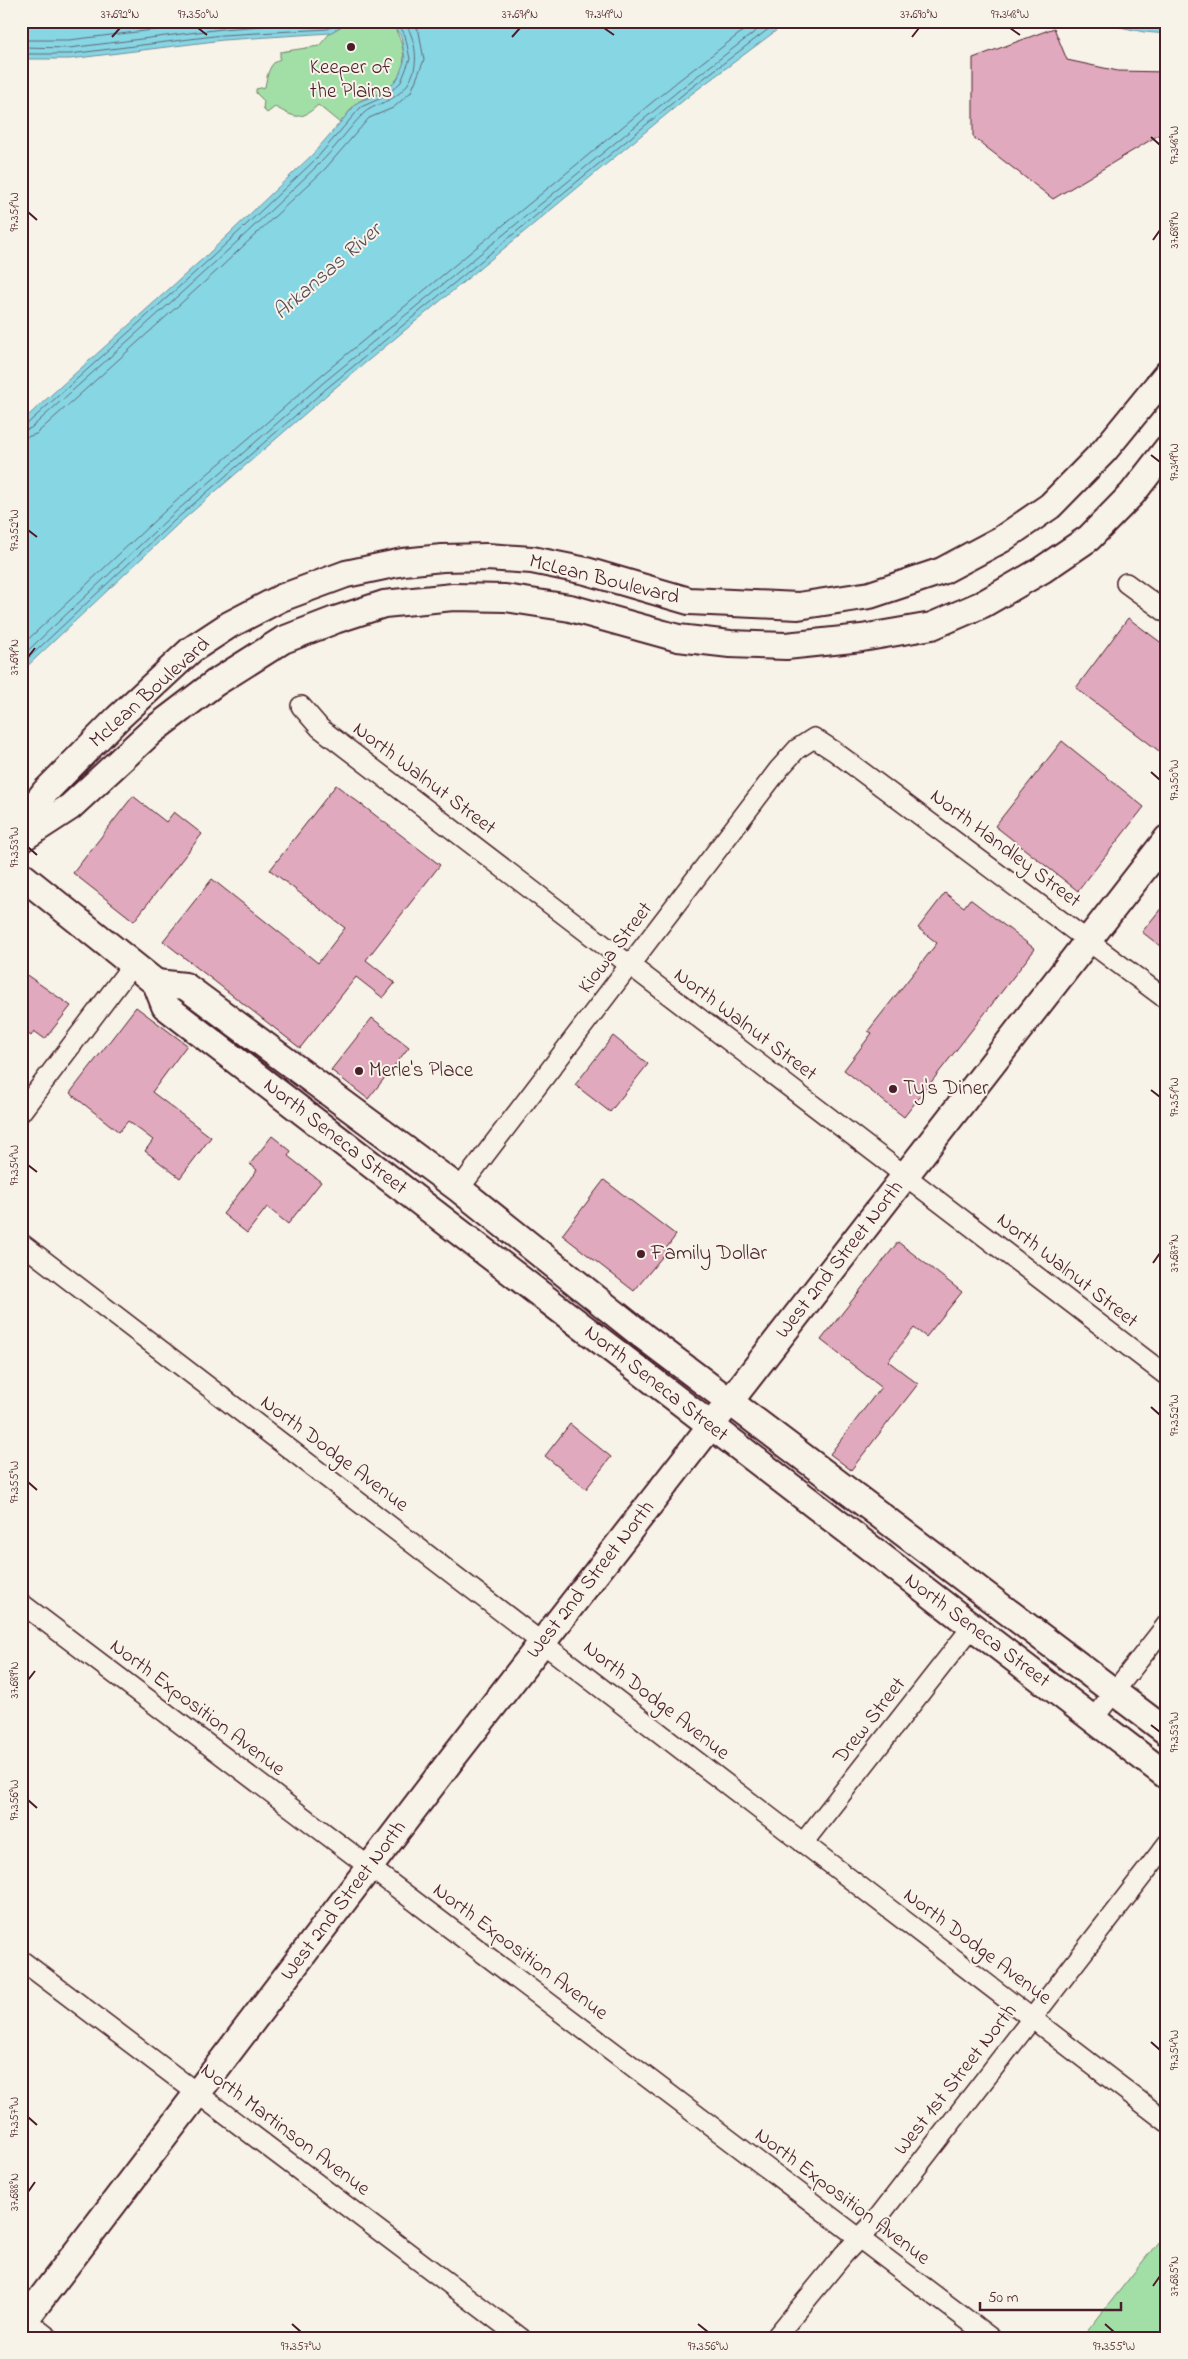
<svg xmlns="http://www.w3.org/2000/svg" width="1188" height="2359" viewBox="0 0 1188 2359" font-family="'Indie Flower',sans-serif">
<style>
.green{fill:#a1dfa7;stroke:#767f69}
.water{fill:#87d6e4;stroke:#6f8d9a}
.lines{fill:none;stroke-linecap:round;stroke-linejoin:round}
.shore{stroke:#626875;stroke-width:1}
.building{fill:#e1a9bd;stroke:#4a1f2b}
.street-casing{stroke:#4a1f2b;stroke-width:22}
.secondary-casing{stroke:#4a1f2b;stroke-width:30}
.street{stroke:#f7f3e8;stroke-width:19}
.secondary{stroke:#f7f3e8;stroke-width:26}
.ticks{fill:none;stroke:#4a1f2b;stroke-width:2}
.poi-dot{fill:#4a1f2b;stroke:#f7f3e8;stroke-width:2}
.labels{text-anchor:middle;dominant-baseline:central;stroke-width:4;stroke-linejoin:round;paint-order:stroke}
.poi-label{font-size:21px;fill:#4a1f2b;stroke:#f7f3e8;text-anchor:start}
.street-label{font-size:21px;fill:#4a1f2b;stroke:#f7f3e8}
.water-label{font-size:22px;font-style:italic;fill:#594d59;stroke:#f7f3e8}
.neatline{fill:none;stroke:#4a1f2b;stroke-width:2}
.ticks-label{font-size:12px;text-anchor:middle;fill:#4a1f2b}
</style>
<rect width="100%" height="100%" fill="#f7f3e8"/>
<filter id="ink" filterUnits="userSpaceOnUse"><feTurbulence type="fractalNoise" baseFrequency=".02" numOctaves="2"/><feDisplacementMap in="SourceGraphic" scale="10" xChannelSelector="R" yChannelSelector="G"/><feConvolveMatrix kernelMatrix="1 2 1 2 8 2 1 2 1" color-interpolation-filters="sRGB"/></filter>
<g filter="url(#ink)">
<g class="green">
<path d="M350,21h40c17,24 22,53 -7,71 -7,4 -18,5 -25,10 -7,5 -12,15 -18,21l-22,-18c-18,17 -24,12 -43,2l-8,6 -4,-4 1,-8 -8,-8v-4l9,-2c2,-11 4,-24 15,-28v-7l39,-6 11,-13z"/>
<polygon points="1167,2231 1167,2338 1082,2338"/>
</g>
<g class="water">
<polygon points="21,21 350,21 330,33 223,40 70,59 21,59"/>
<polygon points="390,21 789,21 690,95 330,392 178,524 21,672 21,422 207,255 312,155 358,102 384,92 398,78 405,59 401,36"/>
<polygon points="1167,21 1167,34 1144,32 1096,22"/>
</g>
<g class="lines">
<g class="shore">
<polyline points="1112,21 1167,29"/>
<polyline points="21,40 69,40 229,21"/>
<polyline points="21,47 69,48 222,29 329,21"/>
<polyline points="21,54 70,54 222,35 328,29 340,21"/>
<polyline points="21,425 27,424 211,258 316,159 361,107 386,96 401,82 410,59 405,35 397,21"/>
<path d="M21,432l10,-4c96,-87 194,-172 287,-263 17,-16 29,-35 45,-51 11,-11 31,-11 44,-29 14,-19 9,-46 -3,-64"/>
<polyline points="21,439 36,434 220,268 325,169 369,118 393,108 411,92 424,60 419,32 413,21"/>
<polyline points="21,646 166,510 318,378 678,81 756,21"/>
<polyline points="21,657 171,516 323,383 683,87 769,21"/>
<polyline points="21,665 175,520 327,388 687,91 779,21"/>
</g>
</g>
<g class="building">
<polygon points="1054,28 1067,60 1118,71 1167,72 1167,130 1053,199 973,137 973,58"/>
<polygon points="1128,618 1167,647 1167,757 1076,688"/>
<polygon points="1062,741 1144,807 1078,891 995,826"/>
<polygon points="336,785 440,865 366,960 395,983 383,998 356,977 300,1048 163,941 212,879 318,963 345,928 270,870"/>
<polygon points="133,796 166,822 174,812 202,834 134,921 73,873"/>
<polygon points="945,893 964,907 970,899 1035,949 904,1117 844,1070 872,1033 868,1031 937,943 918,928"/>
<polygon points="1167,901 1167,937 1160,946 1142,932"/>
<polygon points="21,971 71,1006 45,1039 34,1031 31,1036 21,1028"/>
<polygon points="136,1007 187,1045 152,1092 211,1137 180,1178 145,1151 153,1140 128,1121 119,1132 70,1093"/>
<polygon points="372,1018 409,1047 368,1099 331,1070"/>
<polygon points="613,1036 648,1064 610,1112 575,1085"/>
<polygon points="272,1136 291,1151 288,1156 321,1182 288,1224 267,1207 247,1233 223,1214 257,1170 250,1164"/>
<polygon points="604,1180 676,1235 665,1250 667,1251 634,1291 562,1235"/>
<polygon points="898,1242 962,1292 926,1337 914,1328 888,1361 918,1384 851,1470 830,1454 881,1387 821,1340"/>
<polygon points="570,1424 611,1457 586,1489 545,1456"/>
</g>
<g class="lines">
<defs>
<g id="street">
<polyline points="1126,583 1167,613"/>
<polyline points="301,706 320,728 1167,1376"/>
<polyline points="21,1112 133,964"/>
<polyline points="459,1189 779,769 797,749 814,738 834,751 1167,1000"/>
<polyline points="21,1243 1167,2122"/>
<polyline points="21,1603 991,2338"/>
<polyline points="1093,1719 1167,1624"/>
<polyline points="803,1843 972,1627"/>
<polyline points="21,1960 521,2338"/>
<polyline points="21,2316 49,2338"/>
<polyline points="775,2338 844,2254 873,2224 1167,1844"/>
</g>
<g id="secondary">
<polyline points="21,823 45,792 118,718 191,650 229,625 281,598 346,574 403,562 442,558 487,557 532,560 586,571 689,601 798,606 870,595 942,571 1002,539 1050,506 1104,451 1167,374"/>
<polyline points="21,839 70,807 152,731 215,683 283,640 335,620 384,604 453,597 505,598 570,608 678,638 730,644 786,646 862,638 932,626 983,604 1042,570 1089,538 1132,494 1167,449"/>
<polyline points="21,875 156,983 165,1006 1167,1776"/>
<polyline points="156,983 185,986 459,1189 643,1336 1167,1732"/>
<polyline points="21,2325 454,1756 1167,839"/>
</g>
</defs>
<use href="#street" class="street-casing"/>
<use href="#secondary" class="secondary-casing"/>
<use href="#street" class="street"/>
<use href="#secondary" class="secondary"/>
</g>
</g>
<path class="ticks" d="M198,28l9,7M604,28l10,7M1010,28l10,7M112,37l8,-9M512,37l8,-9M912,37l7,-9M1151,137l9,8M28,212l9,8M1153,240l7,-10M1151,455l9,7M28,530l9,7M28,657l7,-9M1151,772l9,8M28,847l9,8M1151,1090l9,7M28,1165l9,7M1153,1263l7,-10M1151,1407l9,8M28,1482l9,8M28,1680l7,-9M1151,1725l9,7M28,1800l9,8M1151,2042l9,8M28,2117l9,8M28,2192l7,-10M1153,2286l7,-10M292,2324l9,8M698,2324l10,8M1105,2324l9,8"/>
<g class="poi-dot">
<circle cx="351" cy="47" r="5"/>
<circle cx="359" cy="1071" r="5"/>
<circle cx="893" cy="1089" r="5"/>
<circle cx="641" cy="1254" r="5"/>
</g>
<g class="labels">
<g class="poi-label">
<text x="351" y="68" text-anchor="middle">Keeper of<tspan x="351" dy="24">the Plains</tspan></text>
<text x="369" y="1071">Merle's Place</text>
<text x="903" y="1089">Ty's Diner</text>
<text x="651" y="1254">Family Dollar</text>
</g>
<g class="street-label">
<text transform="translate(604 580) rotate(14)">McLean Boulevard</text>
<text transform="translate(150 693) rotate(-42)">McLean Boulevard</text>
<text transform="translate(424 779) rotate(37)">North Walnut Street</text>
<text transform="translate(1005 849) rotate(37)">North Handley Street</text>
<text transform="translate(616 948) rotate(-53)">Kiowa Street</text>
<text transform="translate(745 1025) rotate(37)">North Walnut Street</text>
<text transform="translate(335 1137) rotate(38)">North Seneca Street</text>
<text transform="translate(840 1260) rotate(-52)">West 2nd Street North</text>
<text transform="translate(1067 1271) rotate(38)">North Walnut Street</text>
<text transform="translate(656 1384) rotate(38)">North Seneca Street</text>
<text transform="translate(334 1454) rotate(37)">North Dodge Avenue</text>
<text transform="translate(591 1580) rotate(-52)">West 2nd Street North</text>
<text transform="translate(977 1631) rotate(37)">North Seneca Street</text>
<text transform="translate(656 1701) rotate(38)">North Dodge Avenue</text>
<text transform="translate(197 1708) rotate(37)">North Exposition Avenue</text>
<text transform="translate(870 1721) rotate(-52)">Drew Street</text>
<text transform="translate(344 1901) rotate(-53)">West 2nd Street North</text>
<text transform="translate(977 1947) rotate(37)">North Dodge Avenue</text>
<text transform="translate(520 1952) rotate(37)">North Exposition Avenue</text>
<text transform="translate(956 2080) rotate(-52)">West 1st Street North</text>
<text transform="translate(285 2130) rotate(37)">North Martinson Avenue</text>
<text transform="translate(842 2197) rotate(37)">North Exposition Avenue</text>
</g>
<g class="water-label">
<text transform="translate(328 272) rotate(-41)">Arkansas River</text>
</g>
</g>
<rect width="1188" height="2359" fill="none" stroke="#f7f3e8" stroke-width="55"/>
<path d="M980 2302v8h141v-8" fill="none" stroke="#4a1f2b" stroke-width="2.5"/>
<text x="988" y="2302" font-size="15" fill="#4a1f2b" stroke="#f7f3e8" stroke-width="4" paint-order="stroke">50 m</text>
<rect x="28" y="28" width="1132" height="2304" class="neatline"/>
<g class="ticks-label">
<text x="120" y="18">37.692°N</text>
<text x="198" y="18">97.350°W</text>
<text x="520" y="18">37.691°N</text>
<text x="604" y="18">97.349°W</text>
<text x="919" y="18">37.690°N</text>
<text x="1010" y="18">97.348°W</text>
<text transform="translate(1174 145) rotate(-90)" y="4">97.348°W</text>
<text transform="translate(14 212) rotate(-90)" y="4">97.351°W</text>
<text transform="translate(1174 230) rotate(-90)" y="4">37.689°N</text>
<text transform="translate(1174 462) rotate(-90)" y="4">97.349°W</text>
<text transform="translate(14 530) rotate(-90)" y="4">97.352°W</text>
<text transform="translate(14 657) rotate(-90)" y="4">37.691°N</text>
<text transform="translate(1174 780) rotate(-90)" y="4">97.350°W</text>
<text transform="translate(14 847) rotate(-90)" y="4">97.353°W</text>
<text transform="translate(1174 1097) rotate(-90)" y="4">97.351°W</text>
<text transform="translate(14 1165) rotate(-90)" y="4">97.354°W</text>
<text transform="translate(1174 1253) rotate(-90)" y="4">37.687°N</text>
<text transform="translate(1174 1415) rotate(-90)" y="4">97.352°W</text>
<text transform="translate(14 1482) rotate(-90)" y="4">97.355°W</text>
<text transform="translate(14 1680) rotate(-90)" y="4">37.689°N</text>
<text transform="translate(1174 1732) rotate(-90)" y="4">97.353°W</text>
<text transform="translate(14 1800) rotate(-90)" y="4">97.356°W</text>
<text transform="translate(1174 2050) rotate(-90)" y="4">97.354°W</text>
<text transform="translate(14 2117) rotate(-90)" y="4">97.357°W</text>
<text transform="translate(14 2192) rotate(-90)" y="4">37.688°N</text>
<text transform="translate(1174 2276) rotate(-90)" y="4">37.685°N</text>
<text x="301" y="2350">97.357°W</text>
<text x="708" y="2350">97.356°W</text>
<text x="1114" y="2350">97.355°W</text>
</g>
</svg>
